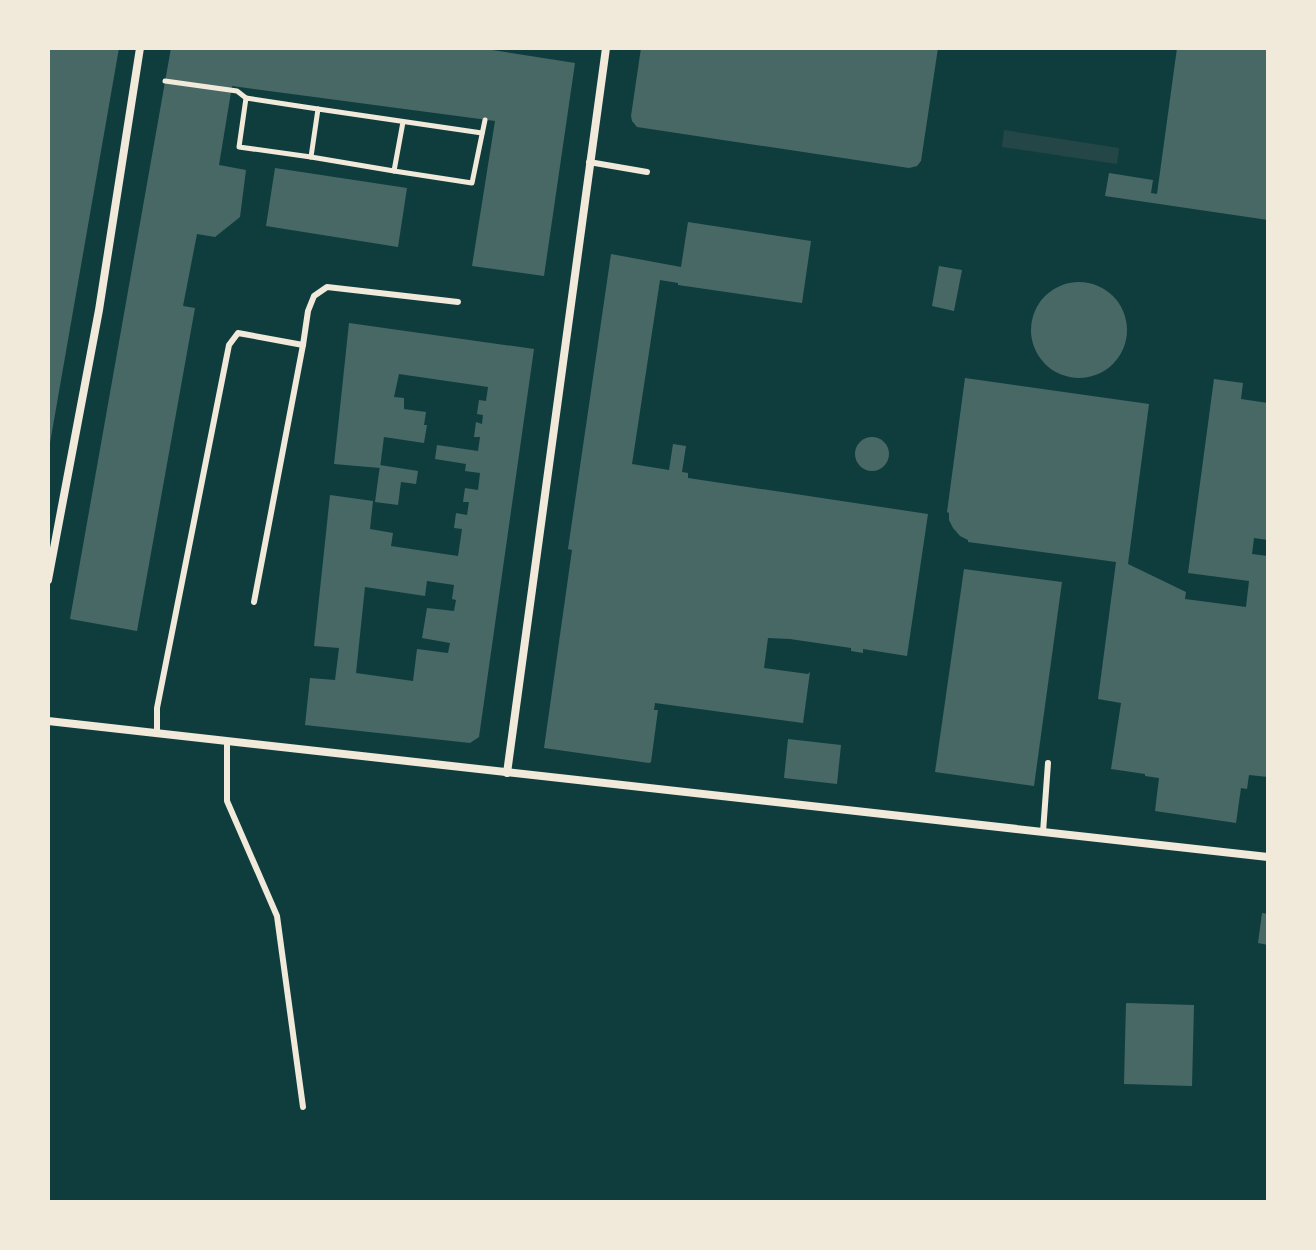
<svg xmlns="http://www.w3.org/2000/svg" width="1316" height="1250" viewBox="0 0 1316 1250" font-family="'Roboto Condensed',sans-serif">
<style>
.green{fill:#244646}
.building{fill:#486865;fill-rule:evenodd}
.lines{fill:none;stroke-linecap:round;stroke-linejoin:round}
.path{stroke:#f1e9da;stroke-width:5}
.service{stroke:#f1e9da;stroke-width:6}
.minor{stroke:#f1e9da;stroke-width:8}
</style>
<rect width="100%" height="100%" fill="#0f3d3e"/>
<polygon class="green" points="1004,130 1119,148 1117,164 1002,147"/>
<g class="building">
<polygon points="48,48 119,48 50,443 48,443"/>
<polygon points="171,48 479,48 575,63 544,276 472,266 495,121 232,86 219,165 246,170 240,217 215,237 197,234 183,306 195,308 137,631 70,619"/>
<polygon points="641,48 938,48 921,161 917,166 909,168 637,127 632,121 631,116"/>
<polygon points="1177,48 1268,48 1268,220 1105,196 1109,173 1153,180 1151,193 1157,194"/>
<polygon points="275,168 407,188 398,247 266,226"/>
<polygon points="688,222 811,241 802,303 678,285 678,283 660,280 632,464 669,470 673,444 686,446 682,472 688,473 688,478 928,514 907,656 863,649 863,653 851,651 851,648 790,639 768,638 764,668 808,674 810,672 803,723 655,703 654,710 658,710 651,762 649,763 544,748 572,550 568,549 611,254 681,267"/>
<polygon points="939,266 962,270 954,311 932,306"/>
<circle cx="1079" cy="330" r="48"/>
<path d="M349,323l185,26 -55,388 -9,6 -165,-18 5,-47 25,2 4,-32 -25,-2 16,-151 43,6 -3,28 23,4 -2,13 67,10 4,-27 -8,-1 2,-15 11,2 2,-13h-6l2,-14 13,2 2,-17 -15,-2 1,-7 -31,-5 2,-14 41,6 2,-14h-6l2,-15 6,2 1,-9 -6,-1 2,-14 7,1 2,-14 -89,-13 -5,23 10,1v11l22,3 -2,13h3l-3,18 -40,-6 -4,31 -46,-4zM427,581l27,4 -2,14 4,1 -2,11 -27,-3 -5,30 28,5 -2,10 -31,-4 -4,32 -57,-8 9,-86 60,9z"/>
<polygon points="965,378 1149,404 1128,564 1186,592 1185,599 1246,607 1249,581 1188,573 1214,379 1243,383 1241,399 1268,403 1268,540 1254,538 1252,554 1268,556 1268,777 1249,775 1247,789 1241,788 1236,823 1155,811 1159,778 1145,776 1145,774 1111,769 1121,703 1098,699 1116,562 968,542 968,540 960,536 953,528 949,520 949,513 947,512"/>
<circle cx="872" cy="454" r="17"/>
<polygon points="380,465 418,471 416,484 401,482 398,505 375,502"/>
<polygon points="964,569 1062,582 1034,786 935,772"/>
<polygon points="788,739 841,745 837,784 784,778"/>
<polygon points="1262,913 1268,914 1268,945 1258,943"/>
<polygon points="1126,1003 1194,1005 1192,1086 1124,1084"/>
</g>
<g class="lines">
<g class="path">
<polyline points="165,81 237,91 246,98"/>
<polyline points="403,122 394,171 472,183 485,120"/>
<polyline points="311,157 239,147 246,98 318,109"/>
<polyline points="394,171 311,157 318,109 482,133"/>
</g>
<g class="service">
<polyline points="589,162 647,172"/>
<polyline points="254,602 303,345"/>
<polyline points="157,733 157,708 229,345 238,333 303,345 308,311 314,296 327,287 458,302"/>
<polyline points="227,741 227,801 277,916 303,1107"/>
<polyline points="1043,832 1048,763"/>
</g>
<g class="minor">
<polyline points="48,580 99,310 140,48"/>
<polyline points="48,721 1268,857"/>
<polyline points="507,773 606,48"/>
</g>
</g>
<rect width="1316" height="1250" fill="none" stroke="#f1e9da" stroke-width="100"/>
</svg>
